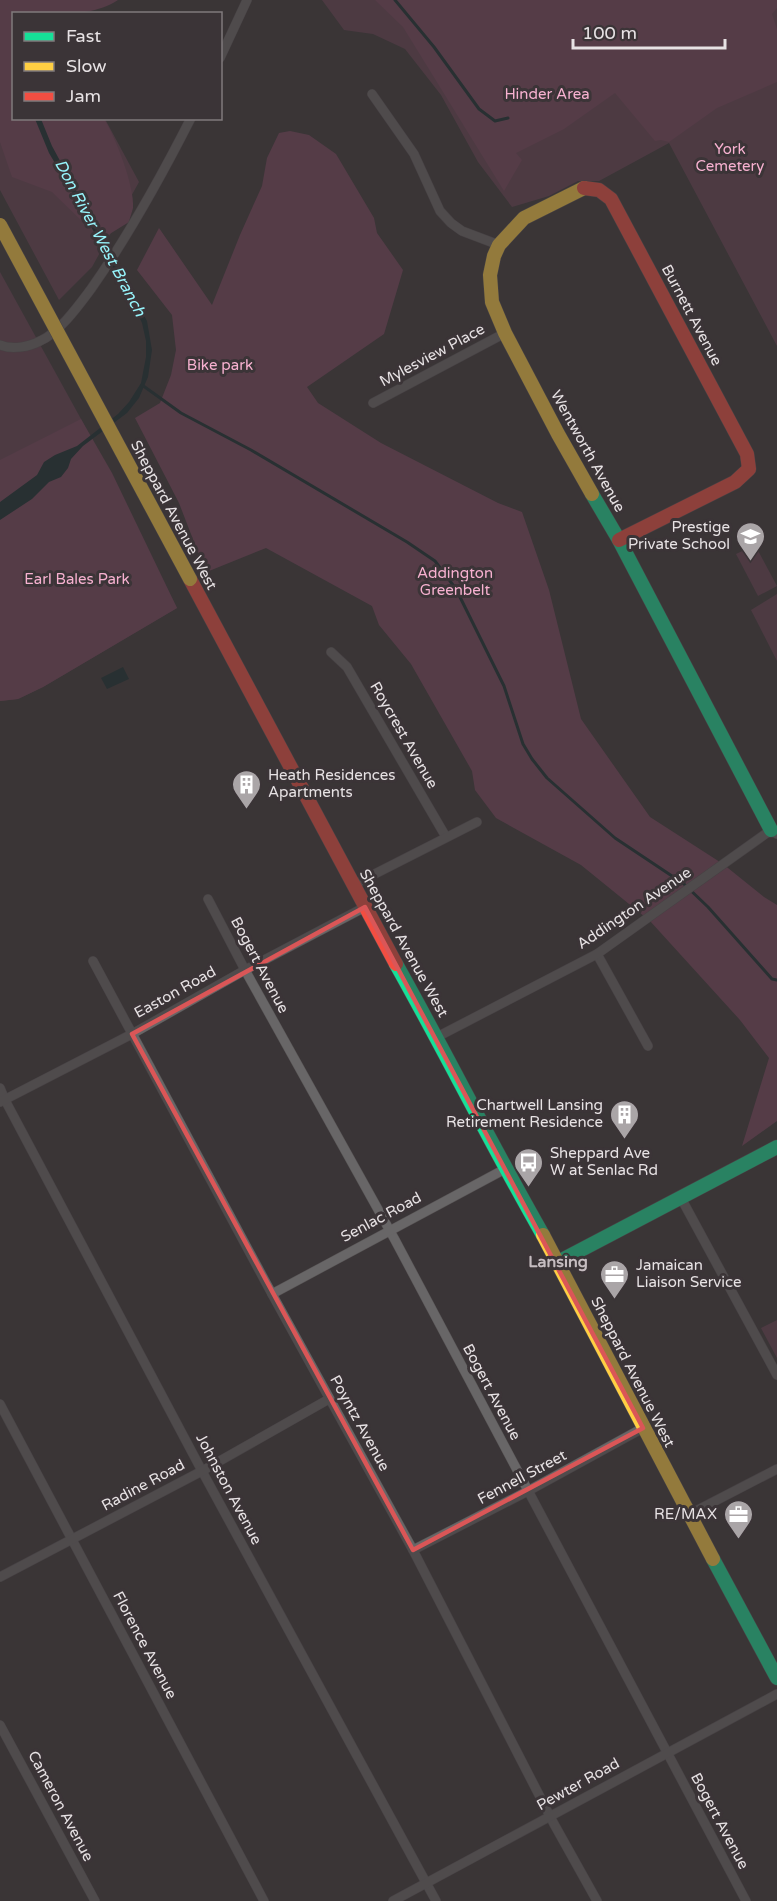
<svg xmlns="http://www.w3.org/2000/svg" width="777" height="1901" viewBox="0 0 777 1901" font-family="'Varela Round',sans-serif">
<style>
.green{fill:#644151}
.forest{fill:#76455c}
.water{fill:#132b2d}
.lines{fill:none;stroke-linecap:round;stroke-linejoin:round}
.stream{stroke:#132b2d;stroke-width:3}
.street-casing{stroke:#555152;stroke-width:10}
.fast-casing{stroke:#555152;stroke-width:15}
.slow-casing{stroke:#555152;stroke-width:15}
.jam-casing{stroke:#555152;stroke-width:15}
.street{stroke:#686667;stroke-width:9}
.fast{stroke:#16e098;stroke-width:14}
.slow{stroke:#ffcf43;stroke-width:14}
.jam{stroke:#f24e42;stroke-width:14}
.slow-bridge-casing{stroke:#555152;stroke-width:15;stroke-linecap:butt}
.slow-bridge{stroke:#ffcf43;stroke-width:14}
.marked{fill:none;stroke:#da5657;stroke-width:4.5;stroke-linejoin:round}
.labels{text-anchor:middle;dominant-baseline:central;stroke-width:6;stroke-linejoin:round;paint-order:stroke}
.park-label{font-size:15px;fill:#f7b1d0;stroke:#3b3437}
.street-label{font-size:15px;fill:#e7e2e4;stroke:#3b3437}
.poi-label{font-size:15px;fill:#e7e2e4;stroke:#3b3437;text-anchor:end}
.water-label{font-size:16px;font-style:italic;fill:#97f5fc;stroke:#3b3437}
.neighbourhood-label{font-size:16px;font-weight:bold;fill:#c6bdc1;stroke:#3b3437}
</style>
<rect width="100%" height="100%" fill="#3a3537"/>
<g class="green">
<polygon points="0,0 85,0 78,13 14,14 14,118 105,119 139,182 92,267 59,300 0,190"/>
<polygon points="322,0 777,0 777,346 669,143 599,181 578,181 549,196 512,207 478,162 441,95 405,49 373,34 344,30"/>
<polygon points="0,272 81,419 177,608 43,687 18,699 0,701"/>
<polygon points="755,545 777,586 758,596 736,554"/>
<polygon points="777,594 777,661 751,610"/>
<polygon points="777,1320 777,1358 761,1328"/>
</g>
<g class="forest">
<path d="M0,0h118c-29,19 -71,13 -104,14v104l90,1c11,17 31,68 29,89 -1,4 -3,9 -4,14l-21,13 -22,-10 -34,-33 -40,-15 -12,-35z"/>
<polygon points="375,0 777,0 777,8 772,14 777,29 777,82 717,108 669,142 661,140 655,141 615,93 564,129 516,153 522,160 504,191 403,27"/>
<polygon points="290,131 309,135 336,154 374,218 377,233 403,270 384,334 307,387 318,403 381,443 498,503 522,512 549,590 581,719 650,817 723,864 764,897 777,905 777,1121 742,1146 769,1058 740,1020 650,921 581,865 496,818 475,790 472,771 411,664 379,625 372,606 266,548 209,571 201,560 179,503 135,418 160,403 171,375 176,350 172,315 137,270 159,228 212,305 240,235 262,186 267,158 279,133"/>
<polygon points="81,419 112,473 177,608 43,687 18,699 0,701 0,460"/>
</g>
<g class="water">
<polygon points="35,119 41,119 52,146 147,321 152,350 148,377 139,398 127,413 83,446 71,459 68,468 61,477 49,482 32,499 0,520 0,502 37,475 44,462 55,455 77,446 118,414 129,402 141,383 146,357 146,341 142,323 136,310 75,197 49,153"/>
<polygon points="123,667 129,679 107,689 101,678"/>
</g>
<g class="lines">
<g class="stream">
<polyline points="395,0 434,47 479,109 495,121 508,118"/>
<polyline points="142,385 181,413 251,450 407,542 435,561 456,589 504,686 523,744 532,759 547,778 615,838 684,884 708,907 772,979 777,980"/>
</g>
<defs>
<g id="street">
<polyline points="220,58 247,0"/>
<polyline points="372,94 414,154 440,211 451,223 462,231 499,245"/>
<path d="M0,345c12,5 29,2 40,-4 19,-8 39,-36 51,-52 38,-54 70,-112 100,-171"/>
<polyline points="373,403 505,333"/>
<polyline points="331,652 347,667 446,837"/>
<polyline points="353,885 477,822"/>
<polyline points="208,899 245,970 395,1240 746,1901"/>
<polyline points="597,954 648,1046"/>
<polyline points="93,961 272,1294 413,1550 554,1824 597,1901"/>
<polyline points="437,1037 597,954 771,830 777,834"/>
<polyline points="0,1088 5,1100 202,1471 436,1901"/>
<polyline points="0,1102 132,1034 245,970 365,907"/>
<polyline points="681,1198 777,1375"/>
<polyline points="272,1294 505,1169"/>
<polyline points="0,1404 264,1901"/>
<polyline points="690,1514 777,1469"/>
<polyline points="413,1550 528,1491 643,1428"/>
<polyline points="0,1577 202,1471 329,1399"/>
<polyline points="0,1725 95,1901"/>
<polyline points="393,1901 777,1694"/>
</g>
<g id="fast">
<polyline points="592,494 619,540 771,830"/>
<path d="M396,964c50,89 96,182 147,271"/>
<polyline points="558,1262 777,1147"/>
<polyline points="713,1559 777,1678"/>
</g>
<g id="slow">
<polyline points="584,188 524,218 499,245 494,256 490,275 492,302 505,333 558,434 592,494"/>
<polyline points="543,1235 713,1559"/>
</g>
<g id="jam">
<polyline points="584,188 599,190 611,199 747,454 749,469 735,482 619,540"/>
<polyline points="190,579 396,964"/>
</g>
</defs>
<use href="#street" class="street-casing"/>
<use href="#fast" class="fast-casing"/>
<use href="#slow" class="slow-casing"/>
<use href="#jam" class="jam-casing"/>
<use href="#street" class="street"/>
<use href="#fast" class="fast"/>
<use href="#slow" class="slow"/>
<use href="#jam" class="jam"/>
<defs>
<polyline id="slow-bridge" points="0,225 190,579"/>
</defs>
<use href="#slow-bridge" class="slow-bridge-casing"/>
<use href="#slow-bridge" class="slow-bridge"/>
</g>
<path d="M0 0H777V1901H0ZM365,907l278,521 -230,122 -281,-516z" fill="#3a3537" fill-opacity=".55" fill-rule="evenodd"/>
<path class="marked" d="M365,907l278,521 -230,122 -281,-516z"/>
<defs>
<symbol id="school-pin" viewBox="-11 -11 22 30"><path d="M0 17L-7.5 6A9.5 9.5 0 1 1 7.5 6Z" fill="#aaa5a7" stroke="#3b3437"/><path d="M0-5L7-2L0 1L-7-2ZM-4 1L0 2.5L4 1V4Q0 6-4 4Z" fill="#fff"/></symbol>
<symbol id="building-pin" viewBox="-11 -11 22 30"><path d="M0 17L-7.5 6A9.5 9.5 0 1 1 7.5 6Z" fill="#aaa5a7" stroke="#3b3437"/><path d="M-4-6H4V6H1V3H-1V6H-4ZM-2.5-4.3h1.7v1.8h-1.7ZM.8-4.3h1.7v1.8H.8ZM-2.5-1h1.7V.8h-1.7ZM.8-1h1.7V.8H.8Z" fill="#fff"/></symbol>
<symbol id="bus-pin" viewBox="-11 -11 22 30"><path d="M0 17L-7.5 6A9.5 9.5 0 1 1 7.5 6Z" fill="#aaa5a7" stroke="#3b3437"/><path d="M-5-6H5V4H4V6H2V4H-2V6H-4V4H-5ZM-3.5-4V0h7V-4ZM-3.5 1.2v1.5H-2V1.2ZM2 1.2v1.5H3.5V1.2Z" fill="#fff"/></symbol>
<symbol id="office-pin" viewBox="-11 -11 22 30"><path d="M0 17L-7.5 6A9.5 9.5 0 1 1 7.5 6Z" fill="#aaa5a7" stroke="#3b3437"/><path d="M-6-3h4V-5.5h4V-3h4V5H-6ZM-1-4.5V-3h2v-1.5ZM-6 0V1H6V0Z" fill="#fff"/></symbol>
</defs>
<g fill-rule="evenodd">
<use href="#school-pin" x="734" y="520" width="33" height="45"/>
<use href="#building-pin" x="230" y="768" width="33" height="45"/>
<use href="#building-pin" x="608" y="1098" width="33" height="45"/>
<use href="#bus-pin" x="512" y="1146" width="33" height="45"/>
<use href="#office-pin" x="598" y="1258" width="33" height="45"/>
<use href="#office-pin" x="722" y="1498" width="33" height="45"/>
</g>
<g class="labels">
<g class="park-label">
<text x="547" y="94">Hinder Area</text>
<text x="730" y="149">York<tspan x="730" dy="17">Cemetery</tspan></text>
<text x="220" y="365">Bike park</text>
<text x="455" y="573">Addington<tspan x="455" dy="17">Greenbelt</tspan></text>
<text x="77" y="579">Earl Bales Park</text>
</g>
<g class="street-label">
<text transform="translate(692 315) rotate(62)">Burnett Avenue</text>
<text transform="translate(432 355) rotate(-28)">Mylesview Place</text>
<text transform="translate(588 451) rotate(61)">Wentworth Avenue</text>
<text transform="translate(174 515) rotate(62)">Sheppard Avenue West</text>
<text transform="translate(404 735) rotate(60)">Roycrest Avenue</text>
<text transform="translate(634 908) rotate(-34)">Addington Avenue</text>
<text transform="translate(404 943) rotate(61)">Sheppard Avenue West</text>
<text transform="translate(260 965) rotate(62)">Bogert Avenue</text>
<text transform="translate(175 992) rotate(-29)">Easton Road</text>
<text transform="translate(381 1217) rotate(-28)">Senlac Road</text>
<text transform="translate(633 1372) rotate(63)">Sheppard Avenue West</text>
<text transform="translate(492 1392) rotate(62)">Bogert Avenue</text>
<text transform="translate(360 1423) rotate(61)">Poyntz Avenue</text>
<text transform="translate(522 1477) rotate(-28)">Fennell Street</text>
<text transform="translate(143 1485) rotate(-28)">Radine Road</text>
<text transform="translate(229 1489) rotate(62)">Johnston Avenue</text>
<text transform="translate(145 1645) rotate(62)">Florence Avenue</text>
<text transform="translate(578 1784) rotate(-29)">Pewter Road</text>
<text transform="translate(61 1806) rotate(62)">Cameron Avenue</text>
<text transform="translate(720 1821) rotate(62)">Bogert Avenue</text>
</g>
<g class="poi-label">
<text x="730" y="527">Prestige<tspan x="730" dy="17">Private School</tspan></text>
<text x="268" y="775" text-anchor="start">Heath Residences<tspan x="268" dy="17">Apartments</tspan></text>
<text x="603" y="1105">Chartwell Lansing<tspan x="603" dy="17">Retirement Residence</tspan></text>
<text x="550" y="1153" text-anchor="start">Sheppard Ave<tspan x="550" dy="17">W at Senlac Rd</tspan></text>
<text x="636" y="1265" text-anchor="start">Jamaican<tspan x="636" dy="17">Liaison Service</tspan></text>
<text x="717" y="1514">RE/MAX</text>
</g>
<g class="water-label">
<text transform="translate(100 238) rotate(62)">Don River West Branch</text>
</g>
<g class="neighbourhood-label">
<text x="558" y="1262">Lansing</text>
</g>
</g>
<rect x="12" y="12" width="210" height="108" fill="#3b3437" stroke="#807a7c" stroke-width="1.5"/>
<rect x="24" y="32" width="30" height="9" fill="#16e098" stroke="#807a7c" stroke-width="1.5"/>
<text x="66" y="42" font-size="18" fill="#e7e2e4">Fast</text>
<rect x="24" y="62" width="30" height="9" fill="#ffcf43" stroke="#807a7c" stroke-width="1.5"/>
<text x="66" y="72" font-size="18" fill="#e7e2e4">Slow</text>
<rect x="24" y="92" width="30" height="9" fill="#f24e42" stroke="#807a7c" stroke-width="1.5"/>
<text x="66" y="102" font-size="18" fill="#e7e2e4">Jam</text>
<path d="M573 39v9h152v-9" fill="none" stroke="#e7e2e4" stroke-width="3"/>
<text x="582" y="39" font-size="18" fill="#e7e2e4" stroke="#3b3437" stroke-width="4.5" paint-order="stroke">100 m</text>
</svg>
